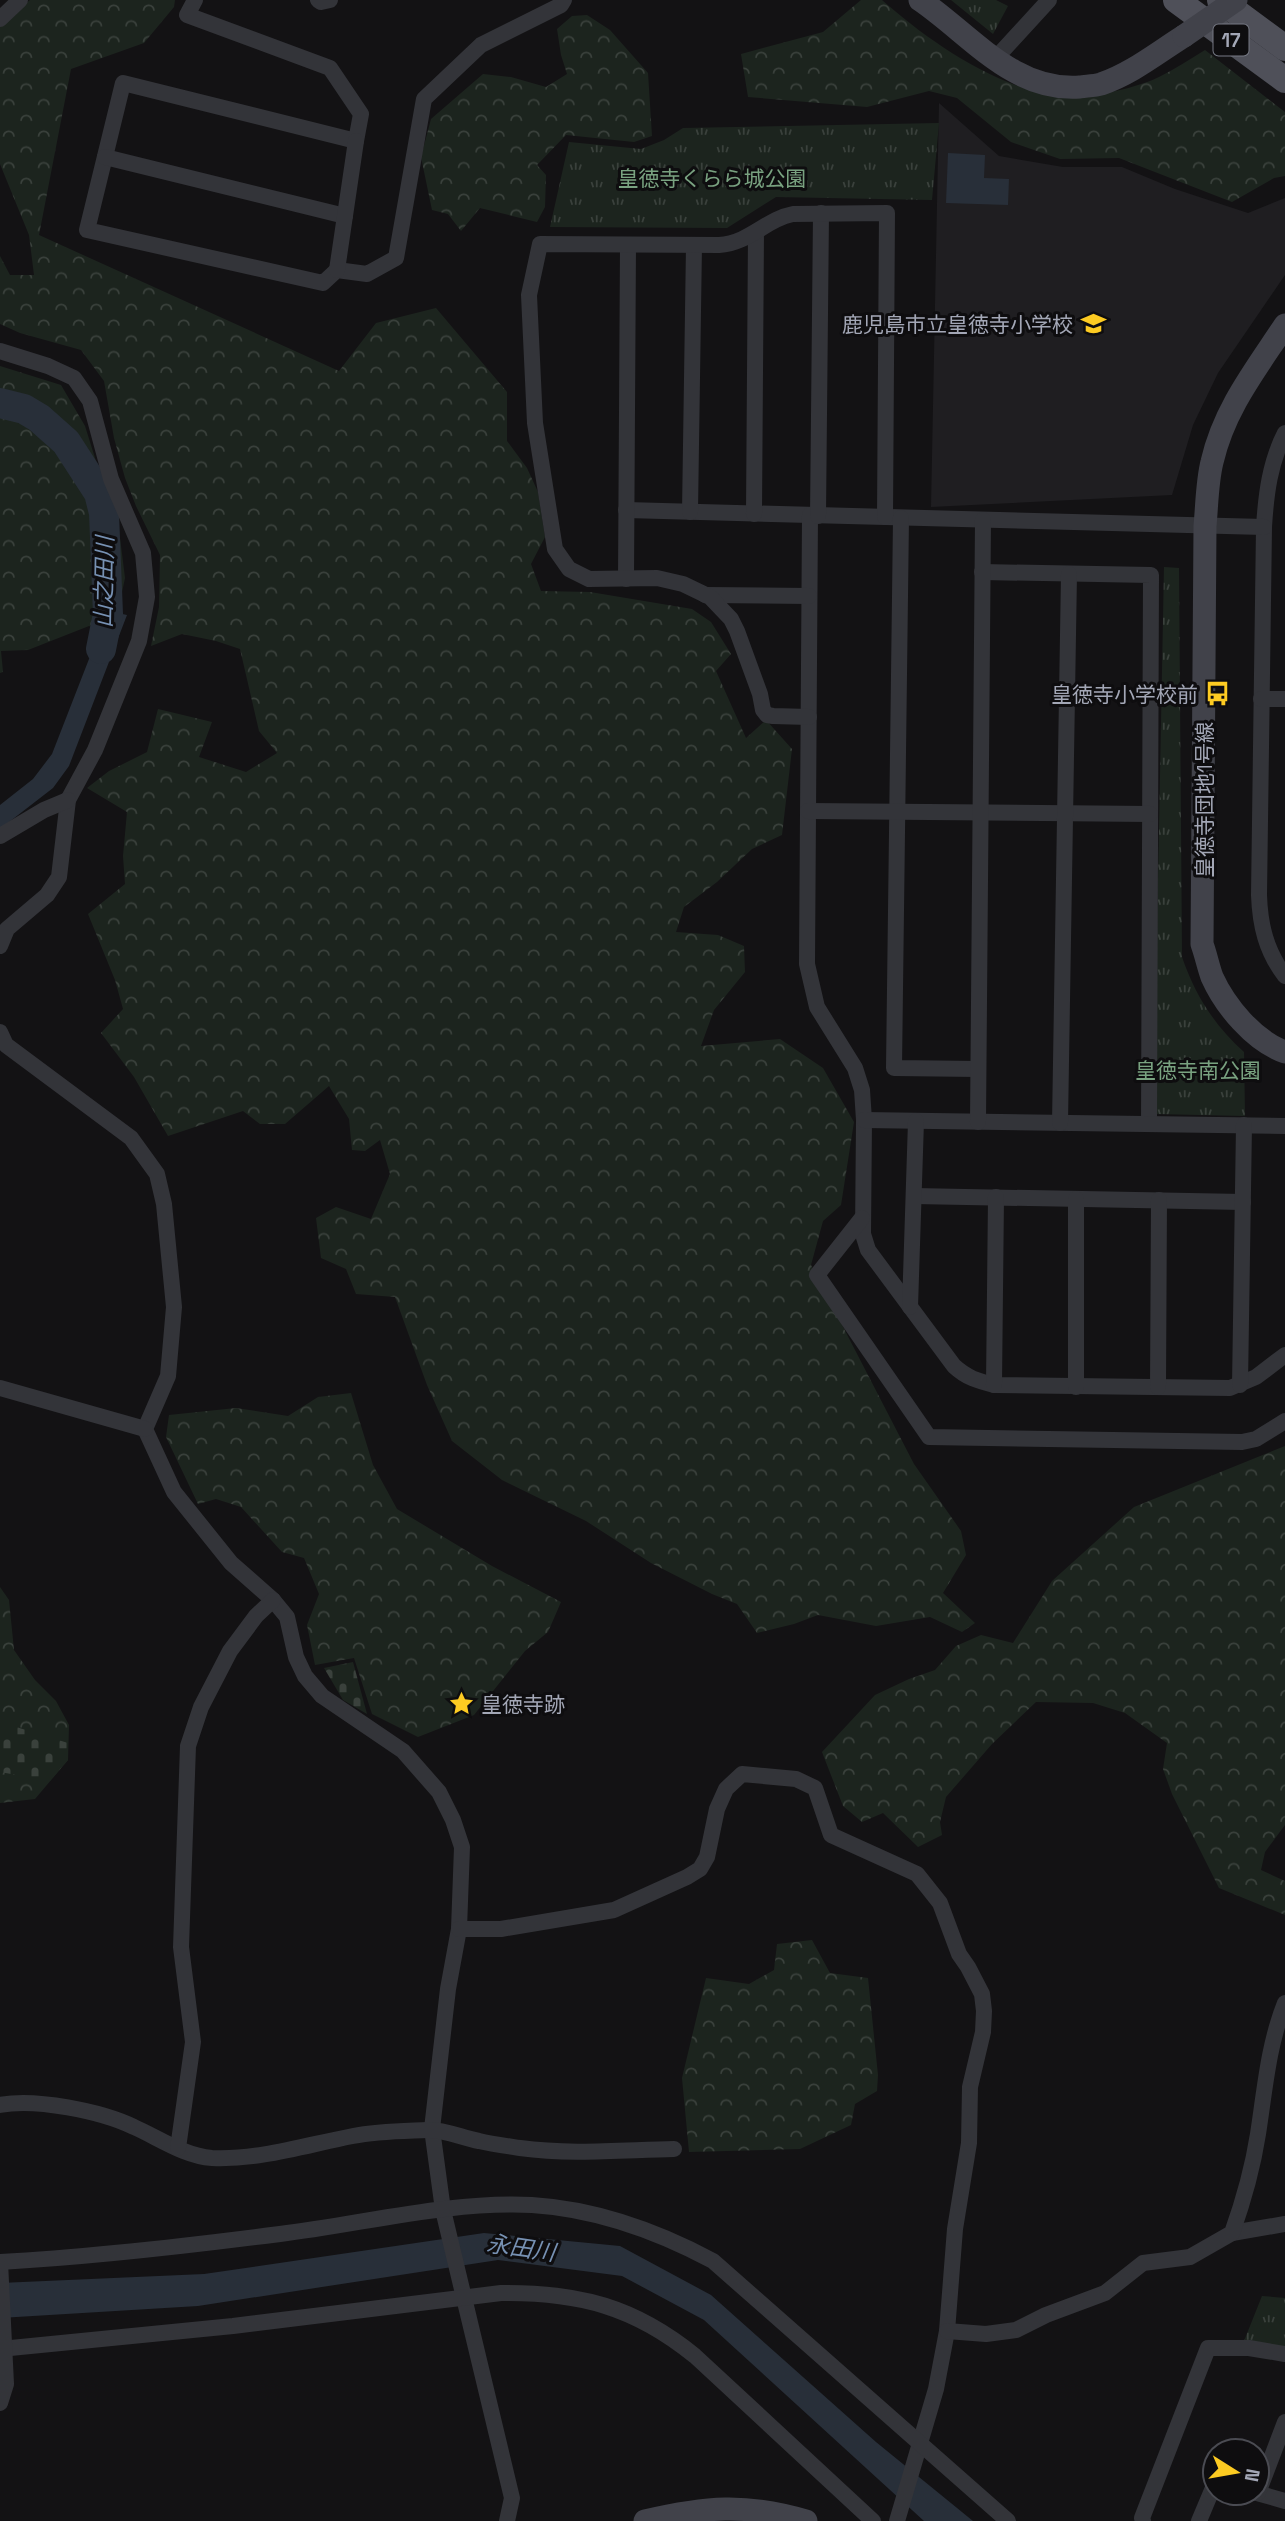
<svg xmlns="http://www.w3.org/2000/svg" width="1285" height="2521" viewBox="0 0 1285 2521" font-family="'Space Grotesk','Noto Sans JP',sans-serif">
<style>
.built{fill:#1f1e21}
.forest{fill:url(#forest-crowns)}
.cemetery{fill:url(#cemetery-stones)}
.park{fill:url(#park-tufts)}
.water{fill:#282f39}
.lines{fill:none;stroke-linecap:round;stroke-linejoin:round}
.river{stroke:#282f39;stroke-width:30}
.street{stroke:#333439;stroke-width:16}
.secondary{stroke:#41424a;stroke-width:23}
.primary{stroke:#4f5059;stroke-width:26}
.secondary-bridge{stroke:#41424a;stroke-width:23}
.labels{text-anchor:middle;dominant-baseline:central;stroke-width:6;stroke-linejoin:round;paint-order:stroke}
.shield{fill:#0e0d0f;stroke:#767984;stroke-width:2}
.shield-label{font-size:19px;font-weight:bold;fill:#a3a7b6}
.park-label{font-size:21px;fill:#79a280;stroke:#0e0d0f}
.poi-label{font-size:21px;fill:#a3a7b6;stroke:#0e0d0f;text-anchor:end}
.street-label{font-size:21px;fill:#a3a7b6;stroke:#0e0d0f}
.water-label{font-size:23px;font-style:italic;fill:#7791b3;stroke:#0e0d0f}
</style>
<defs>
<pattern id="forest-crowns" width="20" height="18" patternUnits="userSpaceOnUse" patternTransform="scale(1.75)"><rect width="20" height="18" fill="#1c241e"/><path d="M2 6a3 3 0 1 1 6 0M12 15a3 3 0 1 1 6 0" fill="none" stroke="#3a413c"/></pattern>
<pattern id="cemetery-stones" width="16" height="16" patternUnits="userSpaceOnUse" patternTransform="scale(1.75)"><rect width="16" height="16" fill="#1c241e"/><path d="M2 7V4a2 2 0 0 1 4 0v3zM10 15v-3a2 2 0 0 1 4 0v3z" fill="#3a413c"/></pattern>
<pattern id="park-tufts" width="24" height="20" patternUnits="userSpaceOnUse" patternTransform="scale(1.75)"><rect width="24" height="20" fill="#1c241e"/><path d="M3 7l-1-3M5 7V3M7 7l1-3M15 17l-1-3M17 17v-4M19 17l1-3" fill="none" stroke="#3a413c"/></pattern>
</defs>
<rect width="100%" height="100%" fill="#131214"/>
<polygon class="built" points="939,103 999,156 1063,167 1122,167 1175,189 1248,213 1285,198 1285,275 1218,373 1193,425 1172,495 931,507"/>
<g class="forest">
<polygon points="30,0 175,0 174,7 144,43 71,69 39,235 339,371 376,323 436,308 507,392 507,441 527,468 538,492 545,537 531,564 541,591 590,592 692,609 711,622 731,654 716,671 746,738 766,720 792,749 782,835 752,849 717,882 684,907 676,932 718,935 744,946 745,972 714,1010 701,1046 780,1039 823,1068 854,1122 841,1205 823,1221 811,1265 914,1464 961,1531 966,1555 943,1593 975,1623 962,1632 930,1617 876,1626 818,1615 794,1624 757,1633 737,1604 712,1594 651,1563 586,1521 502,1480 452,1441 427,1385 395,1297 356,1294 346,1269 321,1258 316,1218 336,1207 371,1219 390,1174 380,1140 365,1151 352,1150 349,1119 329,1086 285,1124 260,1124 243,1111 168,1136 134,1077 101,1033 123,1009 115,980 88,914 125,884 123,856 127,812 87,788 109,771 147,752 158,709 212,722 199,757 246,772 277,753 259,731 240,649 216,641 182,634 151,646 159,607 160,555 136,506 125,478 114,438 104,381 81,350 20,333 0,324 0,256 10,275 34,275 29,235 0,164 0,25"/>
<path d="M861,0h21c52,46 142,109 215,95 19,-4 44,-9 62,-18 16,-8 31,-18 46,-27l80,62v64l-11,2 -42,24 -113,-44 -59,1 -49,-17 -54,-44 -28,-7 -62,16 -119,-10 -7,-43 82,-22z"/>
<polygon points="587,15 610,30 648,73 652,136 634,142 566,135 537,165 546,175 545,207 537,222 480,208 461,231 448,214 432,210 421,157 431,119 483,74 511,77 546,87 567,74 561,55 557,29 572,16"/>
<polygon points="0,366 61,385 85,426 120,538 125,578 113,634 89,626 28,650 1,651 3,672 0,673"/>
<polygon points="351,1393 373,1465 397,1509 492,1566 561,1602 548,1632 525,1651 474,1715 418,1737 372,1714 354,1658 315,1665 307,1625 319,1594 304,1558 282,1552 241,1507 216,1499 198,1504 166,1437 169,1415 236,1408 288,1416 318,1397"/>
<polygon points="1285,1446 1285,1825 1265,1852 1261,1870 1285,1881 1285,1915 1219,1888 1172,1794 1163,1769 1167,1743 1125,1713 1093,1703 1036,1702 992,1744 946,1797 940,1822 942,1835 918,1847 883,1813 862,1822 843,1806 822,1752 875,1695 909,1679 935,1670 956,1646 981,1635 1013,1643 1052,1581 1134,1507"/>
<polygon points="0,1587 9,1600 14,1650 35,1680 56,1701 69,1725 68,1760 35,1799 0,1803"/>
<polygon points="812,1940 830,1973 868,1978 878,2075 877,2091 855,2104 851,2125 800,2149 689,2152 682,2078 706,1978 749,1984 774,1970 777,1944"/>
</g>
<g class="cemetery">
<polygon points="353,1662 367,1714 343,1700 324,1668"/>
<polygon points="0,1722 68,1743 68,1760 50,1781 0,1772"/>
</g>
<g class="park">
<polygon points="951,0 996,0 1008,6 993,34"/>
<polygon points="939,123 932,200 776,197 727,228 550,227 569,142 641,149 664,140 683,128"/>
<path d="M1164,567l15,1 3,389c13,38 32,68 62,95l1,64 -89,-2v-128z"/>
<polygon points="1262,2296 1285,2298 1285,2347 1244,2341"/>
</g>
<g class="water">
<polygon points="948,153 985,155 984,178 1009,179 1008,205 946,203"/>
<polygon points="104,610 127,615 69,766 53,788 0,829 0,805 33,779 52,754 89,659"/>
<polygon points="484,2233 620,2246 711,2295 876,2442 973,2521 924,2521 704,2320 622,2276 498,2260 198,2306 0,2318 0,2283 204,2274"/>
</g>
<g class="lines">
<polyline class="river" points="0,403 24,409 39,418 66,442 99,493 104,513 108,614 101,649"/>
<g class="street">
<polyline points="195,0 187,15 330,68 361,114 356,141 123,83 87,230 323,283 337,270 367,274 396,258 424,99 481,45 561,5 564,0"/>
<polyline points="318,0 321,2 330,0"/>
<polyline points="0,19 20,0"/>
<polyline points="995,59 1049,0"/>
<polyline points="105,157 345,216"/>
<polyline points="337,270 356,141"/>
<polyline points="0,351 48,366 74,378 90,401 111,479 143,553 147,597 139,641 95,750 68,800 59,877 47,895 7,929 0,946"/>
<path d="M1285,433c-15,29 -19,61 -21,94l-5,368c1,30 7,56 26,81"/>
<polyline points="626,510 1264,527"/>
<polyline points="690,512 694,245"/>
<polyline points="754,514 756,232"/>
<path d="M810,515l-3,449 10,43 38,61 7,22 2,30 -1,114 5,16 86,116c13,12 24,15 40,19l236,3 26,-11 29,-22"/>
<polyline points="818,516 821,213"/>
<polyline points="901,518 894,1068 978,1069"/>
<polyline points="982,572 1151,575 1149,1124"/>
<polyline points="626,579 628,245"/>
<polyline points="705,595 809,596"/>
<polyline points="1261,699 1285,699"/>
<path d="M809,717l-36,-1 -6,-1 -4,-5 -3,-16 -23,-63 -6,-12 -21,-22 -27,-13 -26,-6 -68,1 -20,-10 -14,-20 -20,-126 -6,-128 11,-51 179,1c31,-2 47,-26 74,-31l94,-1 -2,304"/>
<polyline points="808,811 1150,814"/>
<polyline points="0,836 44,810 68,800"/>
<polyline points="0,1032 6,1045 131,1138 157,1174 164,1204 174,1307 168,1376 145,1429 174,1492 231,1563 273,1600 287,1617 296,1657 305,1676 322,1696 403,1751 439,1792 453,1820 462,1847 459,1929 448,1989 432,2129 443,2210 512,2498 507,2521"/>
<polyline points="864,1120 1285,1126"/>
<polyline points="978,1122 983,520"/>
<polyline points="1060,1123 1069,574"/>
<polyline points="914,1196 1243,1202"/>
<polyline points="1076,1199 1076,1387"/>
<polyline points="862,1218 817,1275 929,1437 1242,1442 1256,1439 1285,1421"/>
<polyline points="910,1307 916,1121"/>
<polyline points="994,1385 996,1197"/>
<polyline points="1240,1385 1244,1125"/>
<polyline points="1158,1387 1159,1200"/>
<polyline points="0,1388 145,1429"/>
<polyline points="459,1929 501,1929 614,1910 687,1877 700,1869 707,1857 717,1809 726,1789 742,1774 796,1779 815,1788 831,1835 917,1874 940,1903 959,1954 968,1967 982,1994 984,2011 983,2032 970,2087 969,2143 955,2229 947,2331 936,2389 897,2521"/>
<path d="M0,2105c35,-7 101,6 134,22 25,11 50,29 78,31 48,2 94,-13 141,-22 24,-5 50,-5 74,-6 17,-1 35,8 52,11 13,3 28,5 41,7 51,7 103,2 154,1"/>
<polyline points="178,2148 193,2042 181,1947 188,1746 201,1707 230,1651 256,1616 273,1600"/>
<polyline points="1232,2233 1285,2224"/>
<path d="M947,2331l39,3 30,-4 30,-15 59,-22 38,-30 47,-6 42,-24c11,-31 21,-67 26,-99 7,-45 10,-88 27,-131"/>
<path d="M0,2349l233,-23 268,-33c78,-1 134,14 194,63l178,165"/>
<path d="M0,2403l6,-19 -6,-122c94,-5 187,-16 280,-28 83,-10 168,-33 252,-29 63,4 125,26 181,56l295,260"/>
<polyline points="1257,2493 1285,2501"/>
<polyline points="1258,2493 1285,2422"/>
<polyline points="1143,2521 1142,2518 1208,2348 1249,2348 1285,2354"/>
<polyline points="1199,2521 1215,2483"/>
</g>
<g class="secondary">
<path d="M920,0c50,34 93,92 160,87 6,-1 14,-1 21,-3 30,-10 56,-31 83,-48"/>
<path d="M1285,325c-29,44 -61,84 -73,137 -5,20 -5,43 -7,64l-3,418c4,11 6,22 10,33 13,29 42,64 73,75"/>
<path d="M645,2521c60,-14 100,-18 161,0"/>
</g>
<g class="primary">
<polyline points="1176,0 1285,80"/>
<polyline points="1220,0 1285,48"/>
</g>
<polyline class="secondary-bridge" points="1184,36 1236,0"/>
</g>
<defs>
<symbol id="school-bare" viewBox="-9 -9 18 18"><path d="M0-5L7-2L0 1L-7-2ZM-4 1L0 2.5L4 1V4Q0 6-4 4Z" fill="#fdcb22" stroke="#0e0d0f" stroke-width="2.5" paint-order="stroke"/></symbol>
<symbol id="bus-bare" viewBox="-9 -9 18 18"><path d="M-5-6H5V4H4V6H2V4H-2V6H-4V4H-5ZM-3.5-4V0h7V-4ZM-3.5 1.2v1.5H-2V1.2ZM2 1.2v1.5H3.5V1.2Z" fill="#fdcb22" stroke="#0e0d0f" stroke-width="2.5" paint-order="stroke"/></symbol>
<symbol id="sight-bare" viewBox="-9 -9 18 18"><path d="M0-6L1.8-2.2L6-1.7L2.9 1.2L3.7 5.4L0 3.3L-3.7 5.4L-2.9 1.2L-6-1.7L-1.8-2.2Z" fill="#fdcb22" stroke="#0e0d0f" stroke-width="2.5" paint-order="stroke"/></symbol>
</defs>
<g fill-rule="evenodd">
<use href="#school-bare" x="1076" y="306" width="35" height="35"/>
<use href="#bus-bare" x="1200" y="676" width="35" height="35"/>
<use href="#sight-bare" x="444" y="1686" width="35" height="35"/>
</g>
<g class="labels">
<rect class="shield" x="1213.5" y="24.5" width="35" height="31" rx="5"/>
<g class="shield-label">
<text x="1231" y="40">17</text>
</g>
<g class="park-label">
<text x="712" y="178">皇徳寺くらら城公園</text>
<text x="1198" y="1070">皇徳寺南公園</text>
</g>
<g class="poi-label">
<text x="1073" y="324">鹿児島市立皇徳寺小学校</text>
<text x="1198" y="694">皇徳寺小学校前</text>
<text x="481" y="1704" text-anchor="start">皇徳寺跡</text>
</g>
<g class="street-label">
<text transform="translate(1204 800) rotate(-90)">皇徳寺団地1号線</text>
</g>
<g class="water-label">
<text transform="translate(104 582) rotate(-89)">山之田川</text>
<text transform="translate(521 2248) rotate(8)">永田川</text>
</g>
</g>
<g transform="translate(1236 2472) rotate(101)"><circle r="33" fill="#0e0d0f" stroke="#4a4b52" stroke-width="2"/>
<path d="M0-5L12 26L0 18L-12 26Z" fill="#fdcb22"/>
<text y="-10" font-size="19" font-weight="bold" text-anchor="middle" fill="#a3a7b6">N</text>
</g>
</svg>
